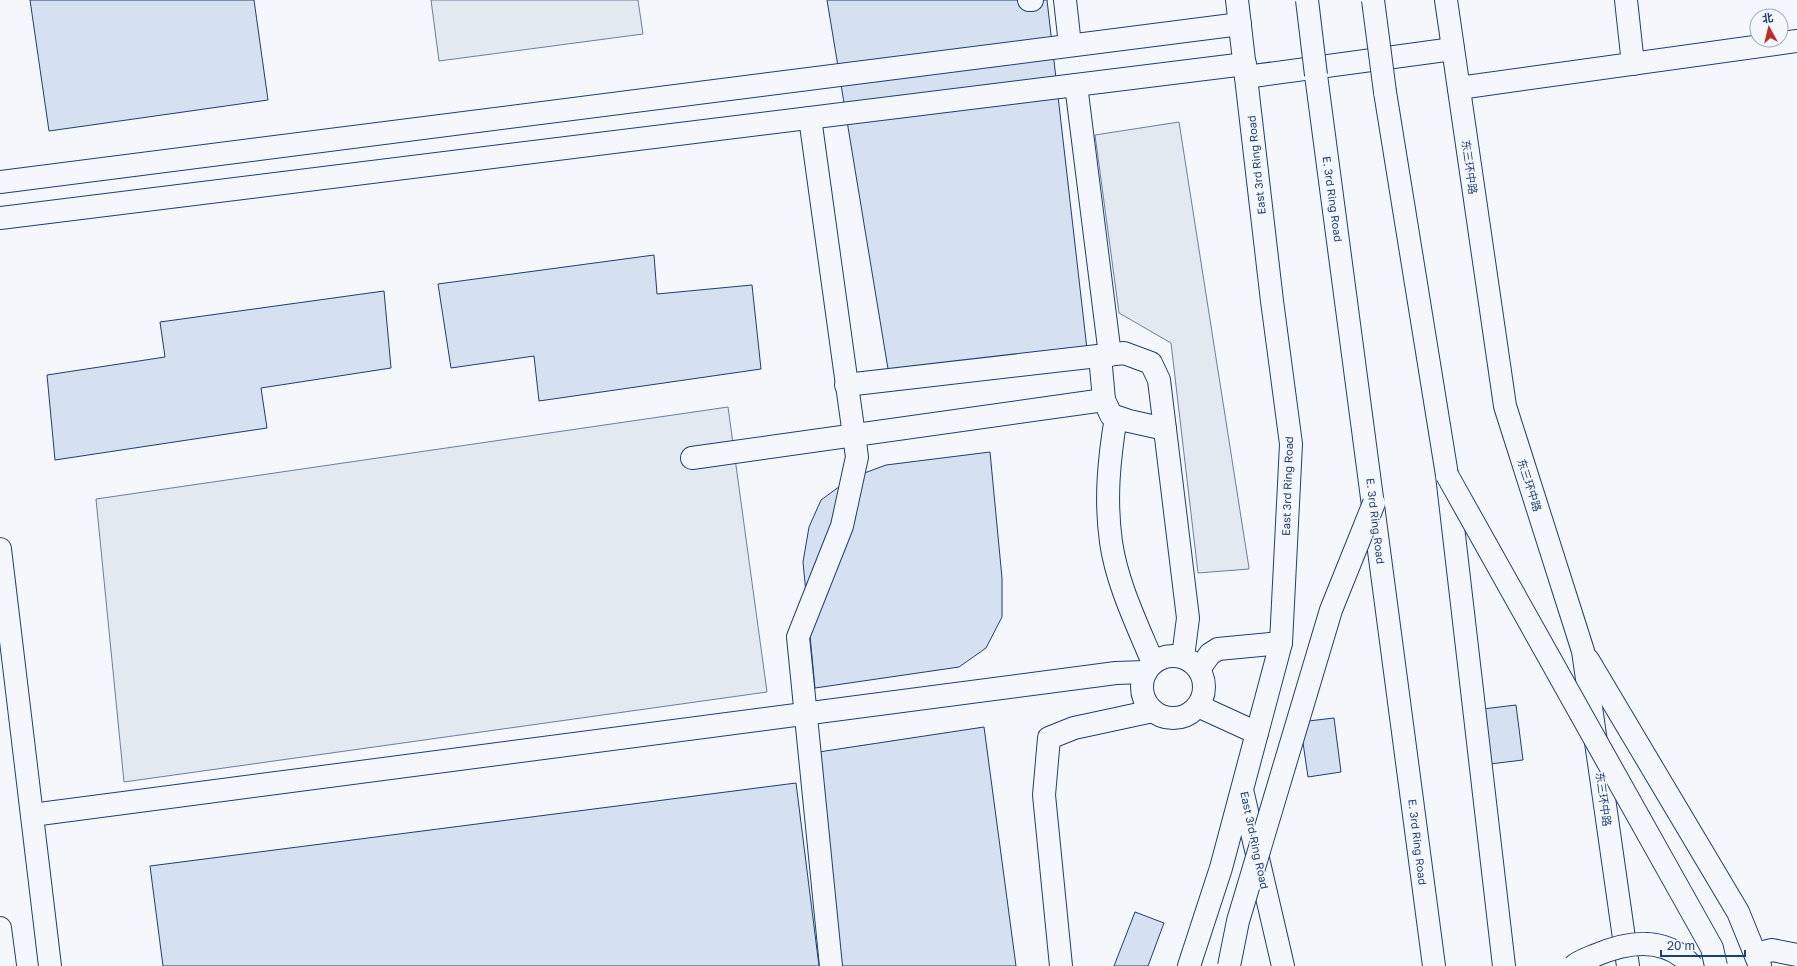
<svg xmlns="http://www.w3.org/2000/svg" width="1797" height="966" viewBox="0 0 1797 966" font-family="'Golos Text','Noto Sans SC',sans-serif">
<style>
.green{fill:#e3e9f0;stroke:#687fa3}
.building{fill:#d5e0f0;stroke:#1d3f73}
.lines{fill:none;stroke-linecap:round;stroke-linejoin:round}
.minor-casing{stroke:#1d3f73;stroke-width:24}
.major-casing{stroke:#1d3f73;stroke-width:24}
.highway-casing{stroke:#1d3f73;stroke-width:24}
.minor{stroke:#f4f7fb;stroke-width:22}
.major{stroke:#f4f7fb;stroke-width:22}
.highway{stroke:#f4f7fb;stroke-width:22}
.highway-bridge-casing{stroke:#1d3f73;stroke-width:24;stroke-linecap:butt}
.highway-bridge{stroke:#f4f7fb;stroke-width:22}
.labels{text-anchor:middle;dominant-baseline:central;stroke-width:3;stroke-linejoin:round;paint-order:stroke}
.street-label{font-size:11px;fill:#1d3f73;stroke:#f4f7fb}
</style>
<rect width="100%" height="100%" fill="#f4f7fb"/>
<g class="green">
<polygon points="431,0 638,0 643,34 439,61"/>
<polygon points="1179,122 1249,568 1249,569 1198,573 1171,343 1119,313 1095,135"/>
<polygon points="728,407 767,692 124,782 96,499"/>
</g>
<g class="building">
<polygon points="30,0 254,0 268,100 49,131"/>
<polygon points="827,0 1047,0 1088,358 890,381"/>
<polygon points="654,255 657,294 752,285 761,369 539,401 534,356 451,368 438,284"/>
<polygon points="384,291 391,368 261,388 267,428 55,460 47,375 165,357 160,322"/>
<polygon points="990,452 1002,578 1002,617 986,648 959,667 815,688 803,562 809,527 821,500 851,478 886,465"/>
<polygon points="1516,705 1523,760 1490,764 1483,709"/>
<polygon points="1334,718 1341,772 1308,777 1300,722"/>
<polygon points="984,727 1016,966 841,966 812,753"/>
<polygon points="796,783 819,966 163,966 150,866"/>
<polygon points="1135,912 1164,923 1148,966 1114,966"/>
</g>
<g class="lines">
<defs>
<g id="minor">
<polyline points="1029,0 1032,0"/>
<polyline points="1065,0 1070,45"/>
<polyline points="1446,0 1505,406 1583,651 1628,966"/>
<polyline points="1626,0 1633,64"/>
<polyline points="1246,77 1453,49"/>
<polyline points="1076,85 1110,355"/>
<polyline points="1459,88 1797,41"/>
<polyline points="810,118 857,457 842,526 798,637 831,966"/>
<polyline points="1100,356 1104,400 1111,415 1129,421 1165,429"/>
<polyline points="846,385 1124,353 1151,363 1159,380 1188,618 1183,657"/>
<path d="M1116,417c-7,42 -11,82 -5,125 6,42 26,82 42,121"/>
<polyline points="692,458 1104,400"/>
<circle cx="1173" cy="687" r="31"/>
<polyline points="1588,660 1738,912 1760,966"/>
<polyline points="1199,669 1210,654 1218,649 1281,643"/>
<polyline points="1198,706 1257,733"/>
<polyline points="1243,794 1283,966"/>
<polyline points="32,815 1116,673 1146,672"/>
<polyline points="1756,954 1772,950 1797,955"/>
<polyline points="1061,966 1044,795 1049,738 1074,728 1153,711"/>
<polyline points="1189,966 1221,868 1281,643 1291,444 1272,301 1237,0"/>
</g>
<g id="major">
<polyline points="0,182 1240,24"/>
<polyline points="0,218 1245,64"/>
<polyline points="0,549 50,966"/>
<polyline points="0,928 5,966"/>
</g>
<g id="highway">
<polyline points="1316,75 1434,966"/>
<polyline points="1385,92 1447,475 1504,966"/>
</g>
</defs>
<use href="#minor" class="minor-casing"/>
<use href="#major" class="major-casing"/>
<use href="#highway" class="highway-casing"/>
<use href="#minor" class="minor"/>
<use href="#major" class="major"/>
<use href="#highway" class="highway"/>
<defs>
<g id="highway-bridge">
<polyline points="1307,0 1316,75"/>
<polyline points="1373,0 1385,92"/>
<polyline points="1447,475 1712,948 1716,966"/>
<polyline points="1229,966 1238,921 1331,610 1374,503"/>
<path d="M1574,966c5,-5 15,-8 22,-11 33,-14 70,-19 96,11"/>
</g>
</defs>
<use href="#highway-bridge" class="highway-bridge-casing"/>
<use href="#highway-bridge" class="highway-bridge"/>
</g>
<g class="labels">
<g class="street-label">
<text transform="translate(1256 165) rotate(-96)">East 3rd Ring Road</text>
<text transform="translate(1470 167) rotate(82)">东三环中路</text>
<text transform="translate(1333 199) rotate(82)">E. 3rd Ring Road</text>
<text transform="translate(1530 485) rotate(72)">东三环中路</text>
<text transform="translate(1287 486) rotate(-88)">East 3rd Ring Road</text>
<text transform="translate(1376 521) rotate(83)">E. 3rd Ring Road</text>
<text transform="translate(1604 799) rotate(82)">东三环中路</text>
<text transform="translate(1255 840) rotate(78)">East 3rd Ring Road</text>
<text transform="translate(1418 842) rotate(83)">E. 3rd Ring Road</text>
</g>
</g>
<g transform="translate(1769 28) rotate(352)"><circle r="19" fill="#f4f7fb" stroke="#9eadc5"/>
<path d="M0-3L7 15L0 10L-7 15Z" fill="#c62828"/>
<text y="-6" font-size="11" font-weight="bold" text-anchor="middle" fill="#1d3f73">北</text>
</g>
<path d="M1661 950v6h84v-6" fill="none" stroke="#1d3f73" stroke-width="2"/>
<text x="1667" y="950" font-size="12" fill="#1d3f73" stroke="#f4f7fb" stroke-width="3" paint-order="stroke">20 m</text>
</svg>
